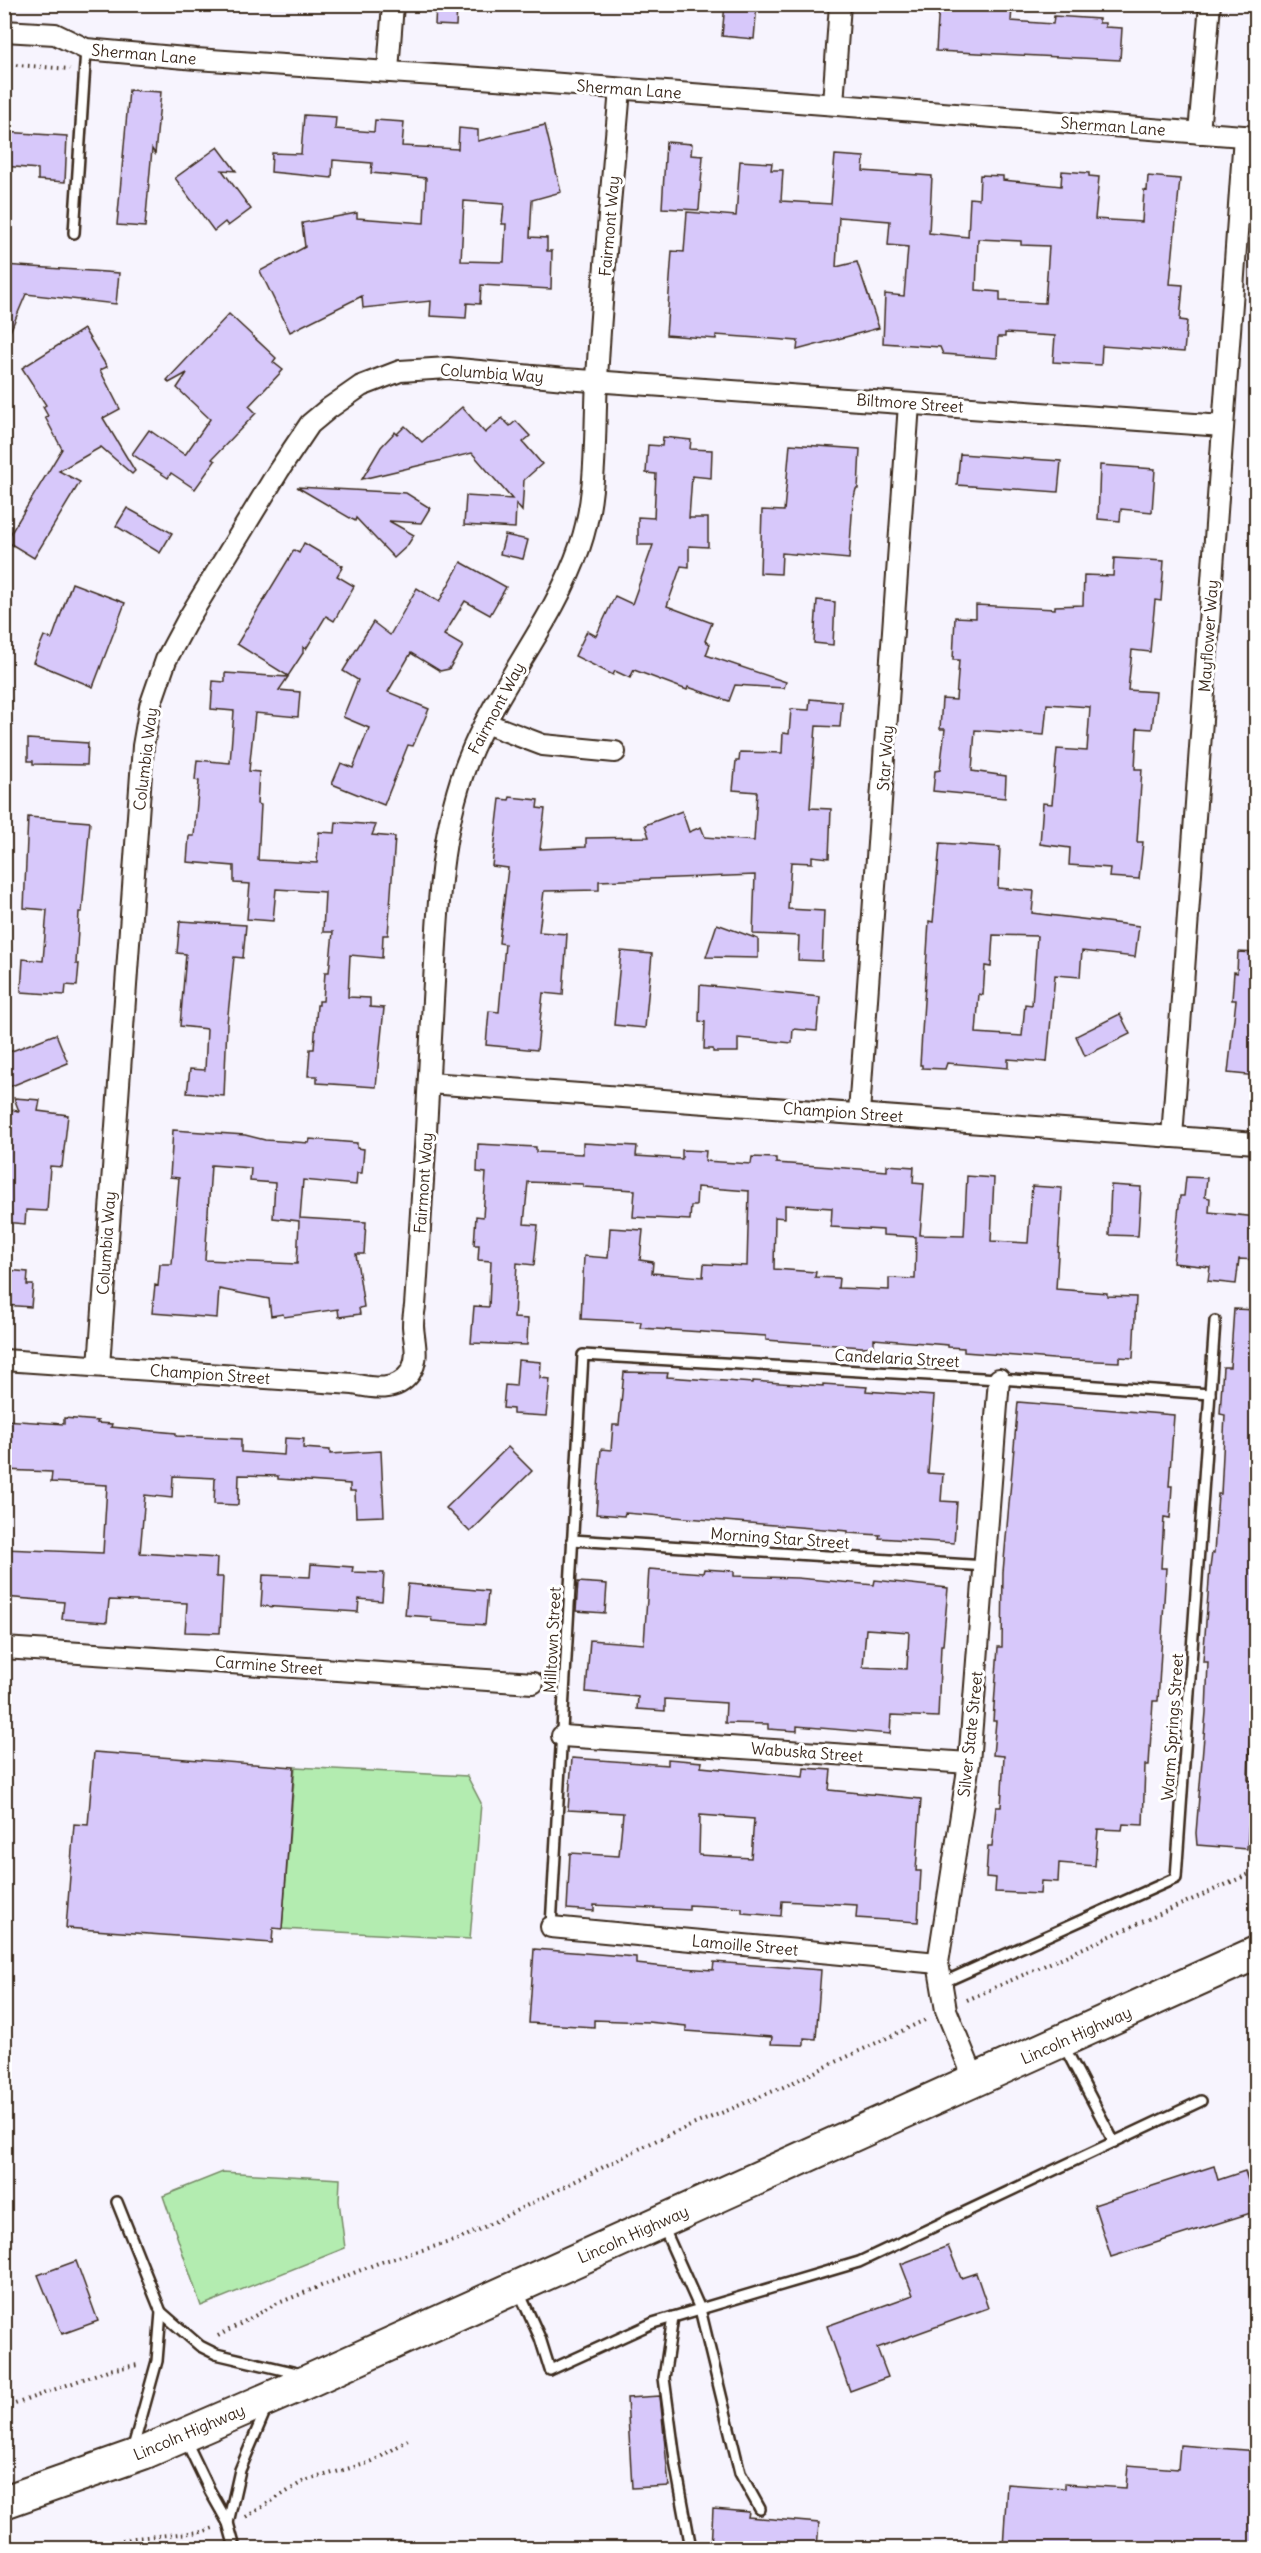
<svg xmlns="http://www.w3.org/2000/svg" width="1261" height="2553" viewBox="0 0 1261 2553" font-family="Delius,sans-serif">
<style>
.green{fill:#b3ecb0;stroke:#778b67;stroke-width:1.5}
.building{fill:#d7c8fa;stroke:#3b2a1e;stroke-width:1.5;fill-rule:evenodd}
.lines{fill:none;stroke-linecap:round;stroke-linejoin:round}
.service-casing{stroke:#3b2a1e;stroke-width:14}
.minor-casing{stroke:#3b2a1e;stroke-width:24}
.trunk-casing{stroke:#3b2a1e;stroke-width:36}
.path{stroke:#3b2a1e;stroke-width:4;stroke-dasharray:1.5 4.5;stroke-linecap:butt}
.service{stroke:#fff;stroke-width:9}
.minor{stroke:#fff;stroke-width:20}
.trunk{stroke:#fff;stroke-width:32}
.labels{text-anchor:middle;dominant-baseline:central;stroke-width:6;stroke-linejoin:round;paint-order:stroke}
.street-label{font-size:16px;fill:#3b2a1e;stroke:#fff}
</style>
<rect width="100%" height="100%" fill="#f7f4fe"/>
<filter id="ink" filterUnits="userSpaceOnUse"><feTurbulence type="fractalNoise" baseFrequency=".0167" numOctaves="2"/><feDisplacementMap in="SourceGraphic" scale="12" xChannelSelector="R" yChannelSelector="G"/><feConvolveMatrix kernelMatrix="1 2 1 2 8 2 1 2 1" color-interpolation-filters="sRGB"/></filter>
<g filter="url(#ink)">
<g class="green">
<polygon points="295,1767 467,1776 481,1803 470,1939 282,1929"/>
<polygon points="223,2172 340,2179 339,2201 345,2248 201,2306 163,2196"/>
</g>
<g class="building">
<polygon points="436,4 457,4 456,26 435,25"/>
<polygon points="725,4 757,4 754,39 722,36"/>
<polygon points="939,4 1012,8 1011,21 1053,24 1054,16 1099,19 1099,23 1105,23 1105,27 1122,28 1120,60 936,51"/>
<polygon points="129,90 161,92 155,154 152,149 145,227 117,225"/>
<path d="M304,115l32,2 -1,12 39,3 1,-12 29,2 -2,24 56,3 1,-21 19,2v11l67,-16 16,67 -29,8 -2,37 17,1v13h5l-1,38 -70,-4 -1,19 -13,-1 -1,15 -36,-2 1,-15 -68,7 -1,-12 -72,36 -30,-61 45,-24 -3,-24 55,-10v5l67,5 2,-45 -55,-5 1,-10 -39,-3 -1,18 -61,-6 1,-19 29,1zM464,201l40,3 -2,20h4l-2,38 -43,-1z"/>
<polygon points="4,132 67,136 65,182 38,180 38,169 4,166"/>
<polygon points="666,142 692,144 691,155 703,156 699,210 662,208"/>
<polygon points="218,147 236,171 222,170 251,209 228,226 225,222 214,231 175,178"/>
<path d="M835,155l29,2 -1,14 69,5 -3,57 39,4 2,-39 9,1 1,-24 23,1v4l58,6 1,-15 27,2v3l10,1 -4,42 47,3 2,-32 3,1 1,-15 32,3 -10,105 13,1 -3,35 7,1 -3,31 -82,-6 -1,19 -48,-3 2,-26 -50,-3v4h-7l-1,21 -54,-4 -3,-7 -57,-4 2,-49 19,2 4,-49 -20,-2 2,-24 -51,-4 -3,50 21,-5 22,66 -82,22 1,-9 -82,-6v4l-50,-4 6,-84 12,1 3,-40 49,4 4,-55 32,2 -1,7h12l-2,31 50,3zM978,239l43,2v4l28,1 -4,57 -45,-2v-9l-24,-2z"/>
<polygon points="4,265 119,273 116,304 26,294 4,346"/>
<polygon points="229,314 276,358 273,362 283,370 249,406 256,413 212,459 215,461 195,489 171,473 168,478 132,454 149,430 185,455 210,419 177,388 187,373 169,383 167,380"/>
<polygon points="84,329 107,367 100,370 120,409 103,418 135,471 132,474 101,447 59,471 80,482 34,558 6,541 62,449 45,417 48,416 43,407 46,405 22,368"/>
<polygon points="462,407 485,433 502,418 510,426 516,421 530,436 523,442 542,464 524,480 522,511 516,504 515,528 464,525 466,496 512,499 472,453 362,479 381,447 395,432 397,434 405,426 422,442"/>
<polygon points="663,437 691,440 690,449 712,450 711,478 692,476 689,518 708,518 708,547 689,546 689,567 681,566 667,606 712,623 705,641 710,644 706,655 786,682 784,688 735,685 729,701 688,687 687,690 634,670 630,678 615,671 613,675 575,656 587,631 596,636 615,596 632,604 653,545 638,545 638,517 654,518 656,474 646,473 648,445 662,446"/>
<polygon points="790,444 860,449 858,489 856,489 853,501 849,559 782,553 781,574 760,573 762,510 784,511"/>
<polygon points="960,454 1061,461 1058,492 957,485"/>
<polygon points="1100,465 1155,469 1152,512 1121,509 1120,521 1098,519"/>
<polygon points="297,487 406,493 430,508 421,523 389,521 414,535 407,546 394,558 356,518 355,521"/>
<polygon points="127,508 172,533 160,553 116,526"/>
<polygon points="505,535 528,540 523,559 500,554"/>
<polygon points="304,543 343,566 337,576 354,586 334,621 326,616 306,649 303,647 303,653 288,676 237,644 294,550 299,553"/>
<polygon points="1114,558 1164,561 1161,601 1155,600 1150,652 1132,650 1128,690 1156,692 1152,729 1137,728 1135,769 1142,769 1137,842 1143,842 1139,879 1109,877 1110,868 1069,865 1070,848 1040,844 1043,803 1052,804 1057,749 1087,751 1090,707 1047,704 1044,735 975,730 972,771 1006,776 1005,798 933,791 935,771 940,770 945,729 940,729 942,699 956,700 959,660 953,660 955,617 976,618 976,605 1055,609 1055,606 1083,605 1084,575 1113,576"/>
<polygon points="461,562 506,587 490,615 465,601 444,635 463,646 449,669 440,671 411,653 388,692 429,709 413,746 408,745 384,805 332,784 341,763 353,768 369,728 343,717 358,680 343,671 373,622 390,635 417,588 439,602"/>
<polygon points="72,583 125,603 93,687 33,662 44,636 52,639"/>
<polygon points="817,600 835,602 833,645 814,643"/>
<polygon points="225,673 288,677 279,690 300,692 298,717 255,713 249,771 259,772 257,804 261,805 258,860 317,863 319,832 335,833 336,822 376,825 372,835 395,837 388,935 383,935 382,958 350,955 348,997 370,998 370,1007 384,1008 376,1087 317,1083 317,1076 308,1076 310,1049 314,1049 317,1005 319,1005 319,1001 323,1001 325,972 329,972 333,932 323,932 325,892 276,889 273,921 247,919 250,884 234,883 234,866 187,862 189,836 194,836 199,781 195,780 197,760 230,763 234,711 211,709 213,681 225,682"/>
<polygon points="810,699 842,702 840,727 816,726 810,808 831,809 829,858 812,856 812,863 791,862 788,909 824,911 822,961 798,960 799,936 753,934 755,875 599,881 599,890 544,891 539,932 567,934 563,995 543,993 537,1050 486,1045 489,1011 499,1012 505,944 499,943 508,868 492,866 500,799 509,800 510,797 538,800 537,808 545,809 540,849 586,847 586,838 649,837 645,825 682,811 689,832 701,827 705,837 754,841 757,792 733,790 736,761 739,761 740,752 782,753 783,733 789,734 791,709 809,710"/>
<polygon points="28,739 88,743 87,765 33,764 33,761 28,761"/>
<polygon points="28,817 90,822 82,912 79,912 76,964 79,964 77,986 66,985 65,995 21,992 23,959 43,961 47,910 24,908"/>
<path d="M940,843l60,4 -2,41 36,3 -2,22 107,13 -4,31 -53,-6 -2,26 -25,-2 -8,87 -39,-3v9l-61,-5 -2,6 -23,-1v-3h-2l9,-144 4,1zM993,935l44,1 -5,69 -7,-1 -3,32 -46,-3 3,-39 4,1 2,-29 6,1z"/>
<polygon points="180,921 246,925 243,958 234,957 227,1024 224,1096 187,1093 190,1069 205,1070 207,1029 180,1026 186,954 177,953"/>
<polygon points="717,924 758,939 758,958 706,957"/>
<polygon points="621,951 652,954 645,1028 614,1025"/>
<polygon points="1238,952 1257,953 1257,1076 1228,1073 1236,1000 1232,1000 1234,972 1237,973"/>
<polygon points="700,985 820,997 817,1031 793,1029 792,1043 738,1038 738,1052 713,1052 713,1049 704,1049 705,1022 699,1021"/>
<polygon points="1120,1014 1130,1034 1085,1056 1076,1036"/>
<polygon points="56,1034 68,1063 9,1087 4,1075 4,1054"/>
<polygon points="14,1098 40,1100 38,1111 68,1115 62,1167 50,1166 47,1211 26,1210 25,1224 4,1222 4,1109 19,1111"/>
<path d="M173,1130l72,5 20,5 44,3 1,-4 47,4v5l7,1 -2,24h-5l-1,12 -53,-5 -3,38 66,4 -2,32h-8l8,53 -5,1 1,6 -21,3 -1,-8 -54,8 -1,-3 -12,2 -2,-17 -50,-10 -2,29 -65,-5 3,-28 3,1 2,-22h12l7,-86 -9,-1zM211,1165l40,3 -1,13 25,2 -2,35 26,3 -2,43 -92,-4z"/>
<path d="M583,1143l54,3 -1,10 46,3v-9l24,1 -1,10 46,3 1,-7 24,1v5l111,8v-6l27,2 -1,16 11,1 -4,51 44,1 3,-60 27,2 -3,63 37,2 4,-57 30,2 -6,101 51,4v3l29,1 -3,61 -14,-1v5l-66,-3 -89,-7v-4l-16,-1v-2l-74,-6v7l-11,1 -97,-7v-4l-126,-8 1,-6 -60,-3 3,-63 24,2 2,-30 33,2 -3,30 13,2 -1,11 51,4 1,-13 43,2 2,-75 -52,-4 -1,19h-5l-1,14 -57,-3 2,-27 -52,-3v-3l-55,-2 -4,42 14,1 -4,40 -17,-2 -3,55 14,1 -1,26 -56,-2 3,-37 15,1 2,-46 -13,-1 1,-15h-5l2,-29 7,1 3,-44 -9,-1 1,-28 58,3v5l47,2zM785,1205l47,3 -1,19 52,3v5l33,2 -1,42 -26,-1v12l-51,-2 1,-10 -24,-1 1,-5 -42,-3 1,-52 10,1z"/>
<polygon points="1186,1177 1207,1178 1205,1197 1210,1198 1209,1212 1257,1217 1257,1260 1239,1259 1236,1284 1208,1281 1210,1267 1173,1263 1180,1196 1184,1196"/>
<polygon points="1111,1185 1141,1187 1138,1236 1109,1235"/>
<polygon points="6,1270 28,1272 27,1285 33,1285 31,1307 4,1305"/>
<polygon points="1234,1309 1257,1310 1257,1538 1254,1573 1257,1573 1257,1730 1250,1730 1248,1780 1252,1781 1247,1849 1197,1845 1196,1833 1206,1712 1208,1662 1203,1662 1210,1568 1212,1553 1214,1553 1218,1494 1221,1494 1225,1415 1220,1414 1223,1367 1230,1367"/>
<polygon points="518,1360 541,1362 540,1378 550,1379 546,1416 513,1414 513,1409 503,1408 505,1385 516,1386"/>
<polygon points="624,1372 668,1373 667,1377 753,1383 753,1381 823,1386 823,1384 867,1387 866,1391 934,1396 928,1473 943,1474 941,1501 957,1502 954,1543 879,1538 880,1535 848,1533 848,1531 625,1513 624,1516 596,1514 601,1449 611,1450 613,1425 619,1425"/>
<polygon points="1018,1402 1174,1415 1169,1486 1172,1486 1170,1518 1164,1517 1161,1568 1166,1568 1158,1701 1153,1701 1149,1765 1145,1765 1143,1825 1123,1824 1122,1830 1098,1829 1095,1866 1059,1863 1058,1882 1041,1881 1040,1894 995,1892 996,1878 986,1877 988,1846 992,1846 996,1807 1001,1807 1004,1756 993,1755 996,1721 993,1721 998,1647 1002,1647 1003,1572"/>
<polygon points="64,1418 98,1421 97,1423 112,1424 111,1427 176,1433 176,1436 241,1439 241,1452 284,1455 285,1438 304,1439 303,1448 330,1450 330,1454 381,1451 384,1516 356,1517 355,1491 350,1491 350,1484 278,1479 278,1476 239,1475 238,1505 214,1504 215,1478 173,1476 172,1498 145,1495 140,1553 217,1558 216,1577 223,1577 220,1633 185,1632 187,1603 109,1600 107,1622 62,1619 64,1602 4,1597 4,1549 103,1553 107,1485 51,1482 52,1472 4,1470 4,1420 64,1424"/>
<polygon points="508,1447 532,1471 470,1532 446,1508"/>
<polygon points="311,1564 353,1567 352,1572 384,1573 382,1601 359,1599 358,1612 261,1606 263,1575 310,1577"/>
<path d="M649,1569l54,4 1,-4 30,2v5l63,2 77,7 1,-5 73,8 -5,57h-2l-3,72 -47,-2 -1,19 -93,-8v5l-29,-2v-5l-43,-1 1,-20 -61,-4v12l-28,-2 1,-12 -52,-5 4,-52 54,4zM866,1629l43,3 -2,37 -44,-2z"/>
<polygon points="578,1582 607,1584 605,1613 576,1611"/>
<polygon points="408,1584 488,1591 485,1625 432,1621 431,1617 405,1615"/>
<polygon points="94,1752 294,1767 282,1929 273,1928 272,1943 66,1928 74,1824 88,1825"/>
<path d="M572,1758l96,7v-6l34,3 -1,5 102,10 1,-9 27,2 -2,20 92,9 -5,72h5l-3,51 -62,-4 1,-13 -75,-4 -1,15 -39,-3v-5l-53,-3v5l-95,-5v6l-27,-2 3,-56 49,3 4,-43 -55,-3zM700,1815l54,4 -3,39 -52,-3z"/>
<polygon points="534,1949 636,1957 636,1964 667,1967 713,1970 714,1962 821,1970 816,2039 804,2038 804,2045 771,2044 772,2037 686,2031 686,2026 648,2022 594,2020 594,2027 529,2023"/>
<polygon points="1214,2166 1218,2180 1245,2171 1257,2211 1111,2257 1094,2205"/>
<polygon points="948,2246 961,2278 976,2273 988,2308 877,2348 888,2377 850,2391 827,2326 913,2295 901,2264"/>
<polygon points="76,2261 98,2321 62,2334 38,2275"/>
<polygon points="660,2396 669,2486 632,2488 627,2398"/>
<polygon points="1180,2445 1257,2451 1257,2548 1003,2548 1007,2484 1065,2488 1065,2484 1126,2488 1128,2465 1178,2469"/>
<polygon points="713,2509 749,2512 748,2517 819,2523 817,2548 711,2548"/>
</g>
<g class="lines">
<defs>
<g id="service">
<polyline points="74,233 86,49"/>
<polyline points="572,1540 986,1566"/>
<polyline points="551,1927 583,1355 999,1379 1210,1394"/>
<polyline points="942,1983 1176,1878 1215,1321"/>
<polyline points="1064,2046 1114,2142"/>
<polyline points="117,2202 161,2312 157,2361 132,2451"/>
<polyline points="663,2226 700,2309 740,2473 760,2509"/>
<polyline points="519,2292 540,2338 550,2370 653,2323 859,2262 1201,2101"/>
<polyline points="161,2312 200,2346 216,2354 301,2374"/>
<polyline points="673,2317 664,2378 676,2467 691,2548"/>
<polyline points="185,2439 210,2491 228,2523 235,2548"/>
<polyline points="228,2523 240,2470 266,2409"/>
</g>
<g id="minor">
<polyline points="4,31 55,34 86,49 196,59 523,81 1256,137"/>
<polyline points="388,71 393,4"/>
<polyline points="833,104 840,4"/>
<polyline points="1199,133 1210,4"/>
<polyline points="485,723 543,745 615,752"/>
<polyline points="429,1083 1256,1143"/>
<polyline points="859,1113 909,404"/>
<polyline points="1172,1137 1244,136"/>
<path d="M4,1360l349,24c20,4 43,9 57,-11 10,-15 4,-30 3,-47 0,-6 1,-14 2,-20 7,-102 13,-204 18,-306 5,-84 5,-173 40,-252 31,-70 82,-129 107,-202 18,-52 14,-112 17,-166 5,-97 15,-194 23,-291"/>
<polyline points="99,1366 143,746 150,706 166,660 188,619 279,470 310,424 328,409 361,386 400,371 448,368 565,379 1223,426"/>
<polyline points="4,1648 533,1683"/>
<polyline points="562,1736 969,1763"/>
<polyline points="551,1927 938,1963"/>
<polyline points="975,2081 946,2010 938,1963 969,1763 999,1379"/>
</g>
<polyline id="trunk" points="4,2502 143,2453 293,2388 1256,1953"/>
</defs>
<use href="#service" class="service-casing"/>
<use href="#minor" class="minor-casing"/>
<use href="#trunk" class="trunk-casing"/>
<g class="path">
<polyline points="4,64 70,69"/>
<polyline points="967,2000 1256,1871"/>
<polyline points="218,2336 276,2304 381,2262 460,2239 657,2140 783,2087 927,2019"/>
<polyline points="4,2408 108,2370 138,2365"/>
<polyline points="246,2517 304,2481 372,2462 408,2440"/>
<polyline points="87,2548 135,2538 201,2532 213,2528"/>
</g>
<use href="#service" class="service"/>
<use href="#minor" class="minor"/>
<use href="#trunk" class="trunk"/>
</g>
</g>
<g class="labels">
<g class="street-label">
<text transform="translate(144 54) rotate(5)">Sherman Lane</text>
<text transform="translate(629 89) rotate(4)">Sherman Lane</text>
<text transform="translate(1113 126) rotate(4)">Sherman Lane</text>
<text transform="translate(609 226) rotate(-85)">Fairmont Way</text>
<text transform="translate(492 373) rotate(4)">Columbia Way</text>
<text transform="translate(910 403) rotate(4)">Biltmore Street</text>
<text transform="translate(1208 636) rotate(-86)">Mayflower Way</text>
<text transform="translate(496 708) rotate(-62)">Fairmont Way</text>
<text transform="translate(885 758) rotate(-86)">Star Way</text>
<text transform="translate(145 759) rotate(-83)">Columbia Way</text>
<text transform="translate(843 1112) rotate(4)">Champion Street</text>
<text transform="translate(423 1183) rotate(-86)">Fairmont Way</text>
<text transform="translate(106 1243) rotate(-86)">Columbia Way</text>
<text transform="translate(897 1358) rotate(3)">Candelaria Street</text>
<text transform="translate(210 1374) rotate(4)">Champion Street</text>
<text transform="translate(780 1538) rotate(4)">Morning Star Street</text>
<text transform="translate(552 1640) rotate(-87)">Milltown Street</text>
<text transform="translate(269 1665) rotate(4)">Carmine Street</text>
<text transform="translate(1172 1727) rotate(-86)">Warm Springs Street</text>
<text transform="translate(970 1734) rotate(-84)">Silver State Street</text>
<text transform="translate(807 1752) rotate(4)">Wabuska Street</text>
<text transform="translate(745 1945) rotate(5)">Lamoille Street</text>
<text transform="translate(1076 2035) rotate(-24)">Lincoln Highway</text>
<text transform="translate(633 2234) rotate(-24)">Lincoln Highway</text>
<text transform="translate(189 2432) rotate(-23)">Lincoln Highway</text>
</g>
</g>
<rect width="1261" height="2553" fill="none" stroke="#fff" stroke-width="24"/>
<rect x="12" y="12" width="1237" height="2529" fill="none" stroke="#3b2a1e" stroke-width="2" filter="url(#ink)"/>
</svg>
